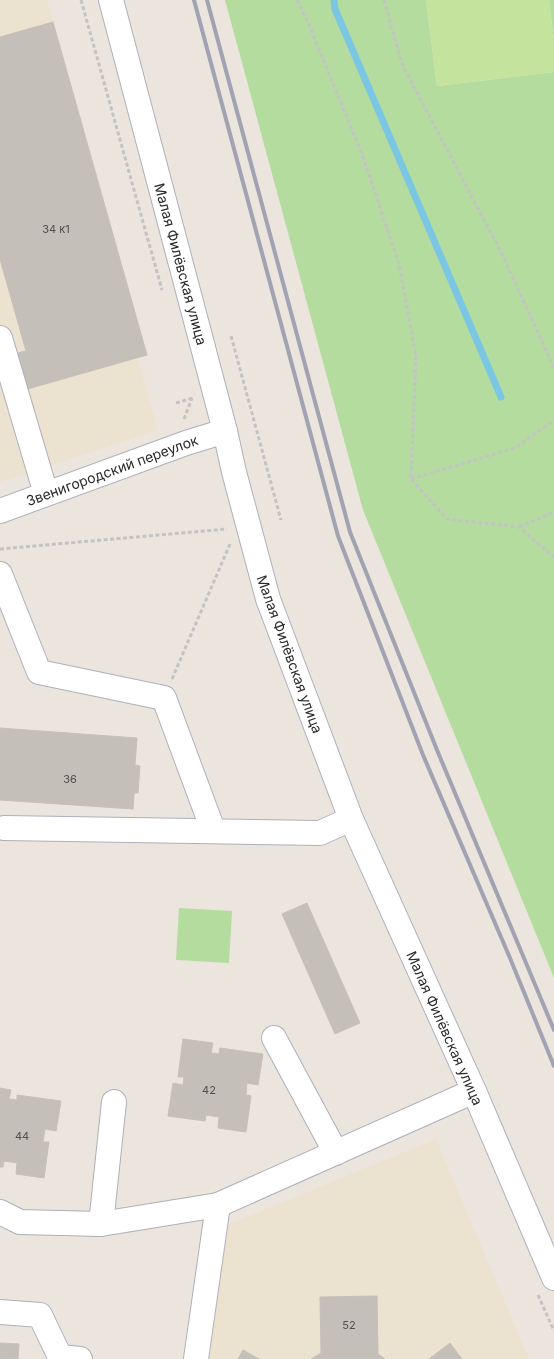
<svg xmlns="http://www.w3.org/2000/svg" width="554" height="1359" viewBox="0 0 554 1359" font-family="Inter,sans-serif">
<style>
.education{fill:#ebe2cf}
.green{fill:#b4dc9f}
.pitch{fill:#c4e39c}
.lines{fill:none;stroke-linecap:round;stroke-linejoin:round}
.stream{stroke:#7bc7e3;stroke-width:7}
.building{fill:#c4bfb9;stroke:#c6c1b8}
.minor-casing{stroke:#aeb0ba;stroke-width:26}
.path{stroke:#c3c3c3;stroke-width:3;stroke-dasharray:4 2.5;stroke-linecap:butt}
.minor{stroke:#fff;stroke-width:24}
.rail{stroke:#a1a3b3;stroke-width:4}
.labels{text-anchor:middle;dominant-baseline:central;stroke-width:4;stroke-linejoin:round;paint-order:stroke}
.number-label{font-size:11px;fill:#504f4e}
.street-label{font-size:14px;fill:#2a2a2a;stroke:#fff}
</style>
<rect width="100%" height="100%" fill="#ebe5de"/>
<g class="education">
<polygon points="0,0 47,0 147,355 137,358 158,430 0,482"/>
<polygon points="436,1139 529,1359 201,1359 220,1228"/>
</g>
<g class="green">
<polygon points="225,0 426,0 437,86 554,72 554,978 363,510"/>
<polygon points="549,0 554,0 554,41"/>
<polygon points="179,908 232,911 229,963 176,960"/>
</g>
<polygon class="pitch" points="426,0 549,0 554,41 554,72 437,86"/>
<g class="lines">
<polyline class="stream" points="334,0 335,9 501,397"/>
</g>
<g class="building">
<polygon points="53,22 147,355 24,390 14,354 26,351 0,259 0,37"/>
<polygon points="0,728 137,738 135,765 140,766 138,793 134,793 133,809 0,800"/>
<polygon points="307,903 360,1023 335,1034 282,914"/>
<polygon points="183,1039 213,1043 211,1053 219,1054 220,1048 263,1054 258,1085 247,1083 246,1095 251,1096 246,1132 218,1128 219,1117 206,1115 205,1121 168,1116 173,1083 183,1085 184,1077 178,1077"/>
<polygon points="0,1088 11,1090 9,1099 17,1100 17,1095 61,1101 56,1131 45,1129 43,1142 49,1142 44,1178 16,1174 17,1163 4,1161 3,1167 0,1167"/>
<polygon points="377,1296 378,1354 385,1359 311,1359 321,1353 320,1297"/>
<polygon points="0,1343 19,1344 18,1359 0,1359"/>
<polygon points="450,1343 462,1359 429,1359"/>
<polygon points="243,1350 259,1359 238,1359"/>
</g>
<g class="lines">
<defs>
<g id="minor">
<polyline points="111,0 200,336 225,431 234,472 268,599 351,819 474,1091 554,1278"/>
<polyline points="0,338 46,494"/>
<polyline points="0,511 186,443 225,431"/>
<polyline points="0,574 39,672 164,698 213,830"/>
<polyline points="4,828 320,833 351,819"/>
<polyline points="274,1038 336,1153"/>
<polyline points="0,1212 20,1222 101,1224 218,1205 474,1091"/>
<polyline points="101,1224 114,1102"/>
<polyline points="0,1312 40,1315 60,1357 80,1359"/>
<polyline points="196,1359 218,1205"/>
</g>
</defs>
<use href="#minor" class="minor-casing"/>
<g class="path">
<polyline points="81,0 162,290"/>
<polyline points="297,0 309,25 362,154 399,264 416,356 411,479 447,519 519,527 554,557"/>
<polyline points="384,0 402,64 503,256 554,368"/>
<polyline points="231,336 281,520"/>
<polyline points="176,403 193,398"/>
<polyline points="184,419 192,398"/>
<polyline points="411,479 515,448 554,420"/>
<polyline points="519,527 554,512"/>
<polyline points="0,549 227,529"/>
<polyline points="172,679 230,544"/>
<polyline points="538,1295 554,1331"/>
</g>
<use href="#minor" class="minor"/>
<g class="rail">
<polyline points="194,0 338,536 423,755 510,958 554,1066"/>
<polyline points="207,0 350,532 437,750 554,1030"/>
</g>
</g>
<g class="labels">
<g class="number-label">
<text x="56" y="229">34 к1</text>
<text x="70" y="779">36</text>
<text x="209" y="1090">42</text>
<text x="22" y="1136">44</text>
<text x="349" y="1325">52</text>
</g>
<g class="street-label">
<text transform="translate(181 264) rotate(75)">Малая Филёвская улица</text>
<text transform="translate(112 470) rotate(-20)">Звенигородский переулок</text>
<text transform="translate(290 654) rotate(70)">Малая Филёвская улица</text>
<text transform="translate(445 1028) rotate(66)">Малая Филёвская улица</text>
</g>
</g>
</svg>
